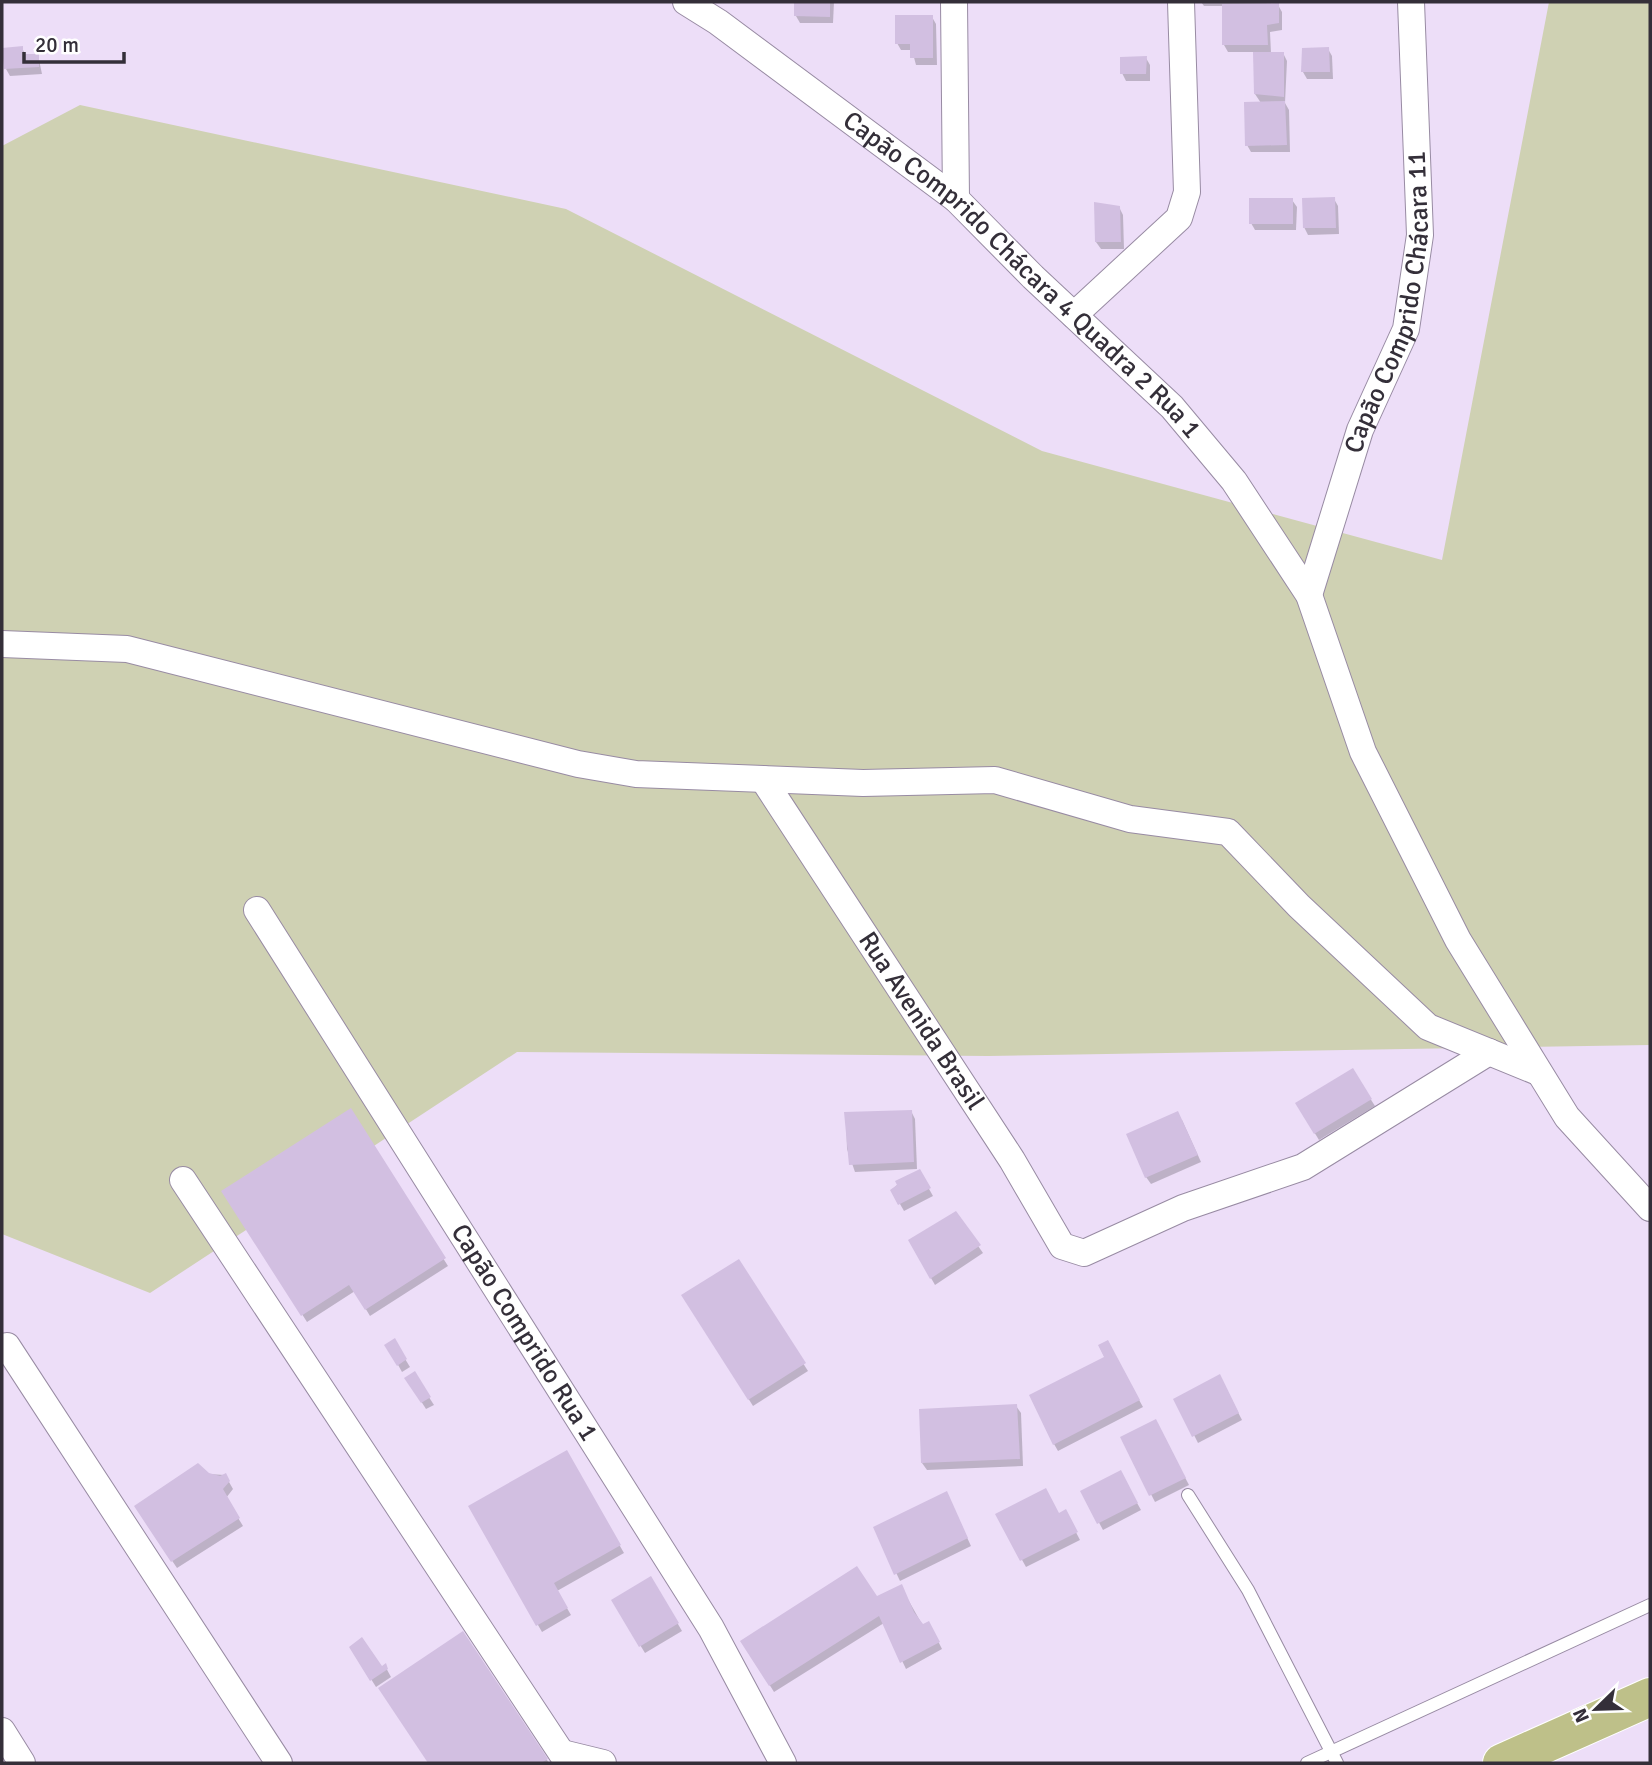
<svg xmlns="http://www.w3.org/2000/svg" width="1652" height="1765" viewBox="0 0 1652 1765" font-family="Signika,sans-serif">
<style>
.grass{fill:#cfd1b3}
.shadow{fill:#0003}
.building{fill:#d2bfe1}
.lines{fill:none;stroke-linecap:round;stroke-linejoin:round}
.lane-casing{stroke:#988ba3;stroke-width:14}
.street-casing{stroke:#988ba3;stroke-width:28}
.primary-casing{stroke:#fff;stroke-width:40}
.lane{stroke:#fff;stroke-width:12}
.street{stroke:#fff;stroke-width:26}
.primary{stroke:#bec089;stroke-width:38}
.labels{text-anchor:middle;dominant-baseline:central;stroke-width:7;stroke-linejoin:round;paint-order:stroke}
.street-label{font-size:26px;fill:#342f39;stroke:#fff}
</style>
<rect width="100%" height="100%" fill="#eddef8"/>
<polygon class="grass" points="1549,2 1650,2 1650,1045 988,1056 517,1052 150,1293 2,1234 2,146 80,105 566,209 1042,451 1442,560"/>
<g class="shadow">
<polygon points="795,2 834,2 833,23 800,23 796,16"/>
<polygon points="1201,2 1267,2 1267,5 1278,5 1282,12 1282,30 1270,32 1271,53 1283,53 1287,61 1285,103 1289,110 1290,152 1251,152 1247,145 1261,103 1255,94 1255,52 1228,52 1224,45 1224,6 1204,6"/>
<polygon points="932,17 936,24 937,65 916,65 912,50 901,50 897,43"/>
<polygon points="22,48 26,56 38,55 42,74 10,76 6,69"/>
<polygon points="1328,49 1332,56 1333,79 1307,79 1303,72"/>
<polygon points="1146,58 1150,65 1150,81 1126,81 1122,73"/>
<polygon points="1334,199 1338,206 1339,234 1308,235 1304,227"/>
<polygon points="1292,200 1297,207 1296,230 1255,230 1251,223"/>
<polygon points="1119,207 1123,215 1124,249 1101,249 1096,242"/>
<polygon points="1352,1070 1375,1106 1319,1140 1297,1104"/>
<polygon points="350,1111 448,1266 370,1316 355,1291 307,1322 224,1191"/>
<polygon points="911,1111 915,1119 917,1169 855,1172 847,1149 846,1114"/>
<polygon points="1182,1120 1201,1162 1151,1184 1146,1177"/>
<polygon points="919,1171 933,1196 904,1211 892,1190 902,1180"/>
<polygon points="955,1213 983,1253 935,1285 910,1241"/>
<polygon points="738,1261 808,1371 753,1406 684,1296"/>
<polygon points="394,1341 410,1367 402,1372 387,1345"/>
<polygon points="1107,1342 1143,1407 1058,1451 1054,1444 1107,1357"/>
<polygon points="414,1374 434,1405 426,1409 407,1379"/>
<polygon points="1223,1383 1242,1420 1198,1443 1176,1399"/>
<polygon points="1016,1406 1021,1413 1023,1466 927,1470 922,1463"/>
<polygon points="1159,1428 1189,1485 1155,1502 1122,1438"/>
<polygon points="566,1452 624,1553 557,1591 571,1615 542,1632 470,1507"/>
<polygon points="1120,1473 1141,1510 1103,1530 1082,1491"/>
<polygon points="208,1474 225,1475 233,1489 226,1498 243,1526 177,1568 140,1513"/>
<polygon points="950,1501 971,1546 900,1581 875,1528"/>
<polygon points="1065,1511 1080,1540 1026,1567 997,1515 1059,1515"/>
<polygon points="651,1578 682,1631 645,1653 613,1601"/>
<polygon points="901,1587 923,1626 929,1623 942,1649 906,1669 884,1623 774,1692 743,1642 876,1599"/>
<polygon points="463,1634 549,1763 430,1763 384,1695"/>
<polygon points="351,1647 381,1669 385,1666 391,1677 376,1687"/>
</g>
<g class="building">
<polygon points="794,2 830,2 830,17 794,16"/>
<polygon points="1279,3 1279,23 1267,25 1268,45 1222,45 1222,4"/>
<polygon points="895,15 933,15 933,58 910,58 910,44 895,44"/>
<polygon points="23,46 23,54 39,54 39,67 4,69 2,48"/>
<polygon points="1329,47 1330,72 1301,72 1302,48"/>
<polygon points="1253,52 1284,52 1284,97 1254,94"/>
<polygon points="1147,56 1146,74 1120,74 1120,57"/>
<polygon points="1285,101 1287,145 1245,146 1244,102"/>
<polygon points="1335,197 1336,228 1303,228 1302,198"/>
<rect x="1249" y="198" width="44" height="26"/>
<polygon points="1094,202 1120,206 1121,242 1095,242"/>
<polygon points="1353,1068 1372,1099 1314,1134 1295,1103"/>
<polygon points="351,1108 446,1258 365,1310 349,1285 301,1316 221,1191"/>
<polygon points="912,1110 914,1162 849,1165 844,1112"/>
<polygon points="1178,1111 1198,1155 1145,1178 1126,1134"/>
<polygon points="920,1169 931,1188 898,1205 890,1190 897,1185 895,1181"/>
<polygon points="956,1211 981,1245 930,1279 908,1240"/>
<polygon points="739,1259 806,1363 748,1400 681,1295"/>
<polygon points="395,1338 407,1359 397,1366 384,1345"/>
<polygon points="1108,1340 1140,1400 1053,1445 1029,1395 1104,1357 1098,1345"/>
<polygon points="415,1371 431,1397 421,1403 404,1378"/>
<polygon points="1220,1374 1239,1413 1192,1437 1173,1399"/>
<polygon points="1017,1404 1020,1459 921,1463 919,1409"/>
<polygon points="1156,1419 1186,1478 1149,1496 1120,1437"/>
<polygon points="567,1450 621,1545 554,1583 568,1608 536,1626 468,1506"/>
<polygon points="198,1463 209,1473 220,1476 226,1473 230,1481 223,1489 240,1518 171,1562 134,1506"/>
<polygon points="1121,1470 1138,1503 1097,1524 1080,1491"/>
<polygon points="1046,1488 1059,1513 1066,1509 1078,1532 1020,1561 995,1514"/>
<polygon points="947,1491 968,1538 894,1575 873,1527"/>
<polygon points="857,1566 877,1596 902,1584 914,1612 923,1624 929,1621 940,1642 900,1663 879,1616 769,1686 740,1641"/>
<polygon points="651,1576 679,1623 639,1647 611,1600"/>
<polygon points="463,1631 548,1759 541,1763 428,1763 378,1688"/>
<polygon points="362,1637 382,1666 386,1663 388,1669 370,1681 349,1647"/>
</g>
<g class="lines">
<defs>
<g id="lane">
<polyline points="1188,1495 1248,1590 1337,1763"/>
<polyline points="1307,1763 1650,1605"/>
</g>
<g id="street">
<path id="s1" d="M686,2l32,20 238,177 77,78 139,130 62,74 75,114 54,157 95,188 109,177 83,91"/>
<polyline points="954,2 956,199"/>
<polyline points="1074,315 1179,218 1187,192 1181,2"/>
<path id="s2" d="M1309,595l51,-165 46,-101 14,-94 -9,-233"/>
<polyline points="2,644 127,649 578,764 636,774 863,783 995,780 1130,819 1228,832 1299,906 1428,1027 1538,1072"/>
<path id="s3" d="M763,779l249,381 50,86 22,7 99,-45 120,-41 186,-115"/>
<path id="s4" d="M257,910l454,718 72,135"/>
<polyline points="183,1180 568,1763"/>
<polyline points="7,1346 279,1763"/>
<polyline points="2,1731 22,1763"/>
<polyline points="562,1753 603,1763"/>
</g>
<polyline id="primary" points="1502,1763 1650,1697"/>
</defs>
<use href="#lane" class="lane-casing"/>
<use href="#street" class="street-casing"/>
<use href="#primary" class="primary-casing"/>
<use href="#lane" class="lane"/>
<use href="#street" class="street"/>
<use href="#primary" class="primary"/>
</g>
<g class="labels">
<g class="street-label">
<text stroke="none"><textPath href="#s1" startOffset="434">Capão Comprido Chácara 4 Quadra 2 Rua 1</textPath></text>
<text stroke="none"><textPath href="#s2" startOffset="306">Capão Comprido Chácara 11</textPath></text>
<text stroke="none"><textPath href="#s3" startOffset="289">Rua Avenida Brasil</textPath></text>
<text stroke="none"><textPath href="#s4" startOffset="500">Capão Comprido Rua 1</textPath></text>
</g>
</g>
<rect width="1652" height="1765" fill="none" stroke="#342f39" stroke-width="7"/>
<g transform="translate(1596 1709) rotate(247)" stroke="#ffffff" stroke-width="5" paint-order="stroke">
<path d="M0-5L12 26L0 18L-12 26Z" fill="#342f39"/>
<text y="-10" font-size="19" font-weight="bold" text-anchor="middle" fill="#342f39">N</text>
</g>
<path d="M24 52v10h100v-10" fill="none" stroke="#342f39" stroke-width="3.5"/>
<text x="35" y="52" font-size="21" fill="#342f39" stroke="#ffffff" stroke-width="5" paint-order="stroke">20 m</text>
</svg>
